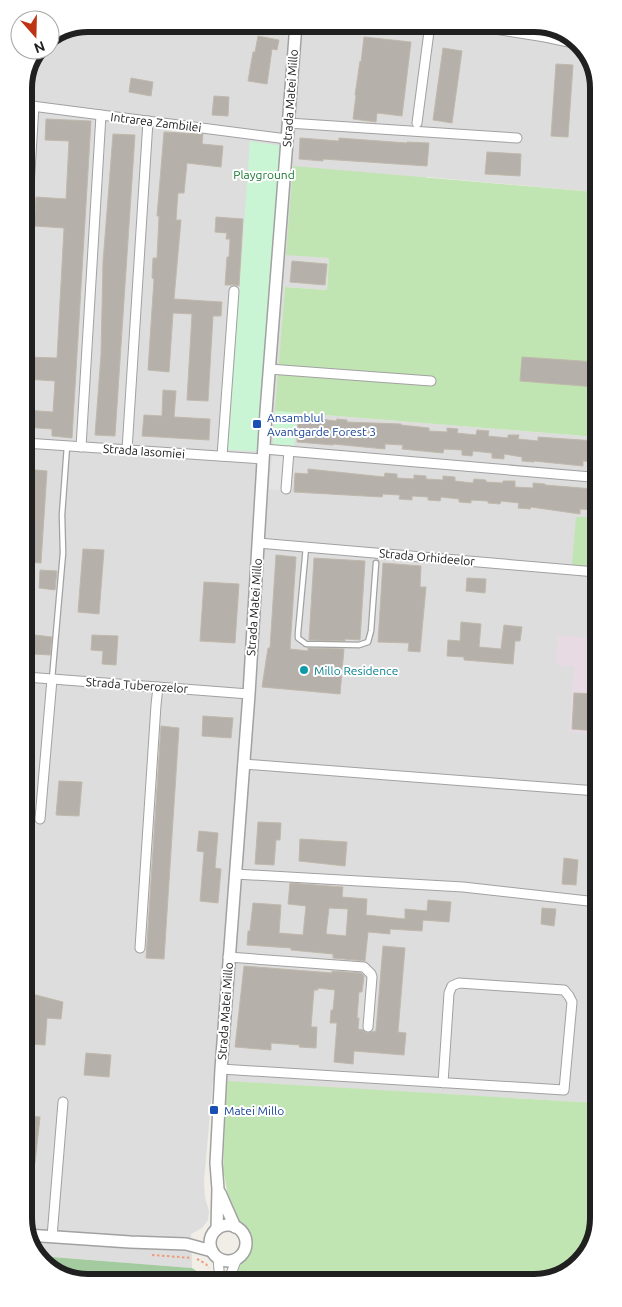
<svg xmlns="http://www.w3.org/2000/svg" width="622" height="1307" viewBox="0 0 622 1307" font-family="Ubuntu,sans-serif">
<style>
.residential{fill:#dedddd}
.industrial{fill:#e8dae3}
.grass{fill:#c1e5b2}
.forest{fill:#a4cba0}
.park{fill:#c9f5d5}
.parking{fill:#e4e4e4}
.building{fill:#b5b1aa;stroke:#c0b8ab;fill-rule:evenodd}
.lines{fill:none;stroke-linecap:round;stroke-linejoin:round}
.service-casing{stroke:#a1a1a1;stroke-width:7}
.minor-casing{stroke:#a1a1a1;stroke-width:11}
.tertiary-casing{stroke:#a1a1a1;stroke-width:14}
.path{stroke:#ed9c7b;stroke-width:2;stroke-dasharray:2.5 2.5;stroke-linecap:butt}
.service{stroke:#fff;stroke-width:4.5}
.minor{stroke:#fff;stroke-width:9}
.tertiary{stroke:#fff;stroke-width:11}
.transit-dot{fill:#1a4fb4;stroke:#fff;stroke-width:2}
.culture-dot{fill:#0f9aa8;stroke:#fff;stroke-width:2}
.labels{text-anchor:middle;dominant-baseline:central;stroke-width:4;stroke-linejoin:round;paint-order:stroke}
.street-label{font-size:12px;fill:#202020;stroke:#fff}
.park-label{font-size:12px;fill:#167630;stroke:#fff}
.transit-label{font-size:12px;fill:#164399;stroke:#fff;text-anchor:start}
.culture-label{font-size:12px;fill:#0d838f;stroke:#fff;text-anchor:start}
.rim{fill:none;stroke:#202020;stroke-width:6}
</style>
<rect width="100%" height="100%" fill="#f0eee7"/>
<polygon class="residential" points="88,24 538,24 573,37 595,67 595,192 427,177 287,254 329,258 327,290 285,287 276,411 596,437 596,517 573,565 596,567 598,1103 213,1081 204,1181 205,1198 209,1211 208,1220 202,1228 191,1234 192,1268 39,1256 27,1240 24,84 39,50 50,50 50,39"/>
<polygon class="industrial" points="558,635 596,639 597,734 569,732 574,666 556,665"/>
<g class="grass">
<polygon points="293,166 595,192 596,437 275,411 285,287 327,290 329,258 286,255"/>
<polygon points="596,515 596,567 572,565 576,517 595,517"/>
<polygon points="227,1081 598,1103 598,1223 585,1258 555,1280 234,1282 235,1276 239,1267 248,1257 252,1244 248,1230 237,1220 230,1207 223,1169"/>
</g>
<polygon class="forest" points="39,1256 192,1268 198,1272 202,1282 84,1283 49,1270"/>
<g class="park">
<polygon points="250,141 282,146 259,451 228,450"/>
<polygon points="275,411 297,413 294,447 273,445"/>
</g>
<polygon class="parking" points="272,456 293,457 291,491 269,489"/>
<g class="building">
<polygon points="258,36 279,40 277,50 272,49 267,84 248,81 253,52 255,52"/>
<polygon points="364,37 411,42 402,116 377,113 376,122 353,119 356,95 355,95 360,61 361,62"/>
<polygon points="443,48 462,51 452,123 433,120"/>
<polygon points="556,64 573,65 568,137 551,136"/>
<polygon points="131,78 153,82 151,96 129,92"/>
<polygon points="214,96 229,97 228,116 212,115"/>
<polygon points="46,119 91,121 72,438 52,436 52,429 25,427 25,410 53,412 55,381 25,379 26,357 57,358 64,228 34,226 36,197 66,199 69,141 45,140"/>
<polygon points="164,132 203,134 202,144 223,146 221,167 187,163 184,193 178,193 176,220 181,220 174,299 222,302 221,316 213,316 208,401 187,400 192,314 173,313 169,372 148,370 154,279 152,278 153,258 157,258 159,216 157,216"/>
<polygon points="113,134 135,135 115,436 95,435 101,355 103,262"/>
<polygon points="300,138 339,141 339,138 407,143 407,142 429,143 427,166 323,159 323,161 299,159"/>
<polygon points="487,152 521,154 520,176 485,174"/>
<polygon points="216,217 243,219 239,286 235,285 225,285 227,257 229,257 230,239 226,239 227,233 215,232"/>
<polygon points="292,261 327,264 325,285 290,282"/>
<polygon points="522,357 596,362 596,387 520,381"/>
<polygon points="163,390 176,391 174,417 210,419 209,440 142,436 144,415 162,416"/>
<polygon points="312,418 336,421 337,419 347,420 347,422 401,424 401,425 429,428 429,431 447,432 447,428 458,429 457,433 476,435 477,430 489,431 488,436 508,438 508,435 519,435 518,439 538,441 538,437 596,441 596,462 583,461 583,466 534,461 534,462 522,461 522,457 504,454 504,459 492,458 492,453 473,451 472,456 462,455 462,450 444,449 443,453 402,449 403,445 385,444 385,449 333,444 333,445 297,442 298,422 312,423"/>
<polygon points="26,469 47,471 41,563 25,562"/>
<polygon points="308,469 384,477 385,473 397,474 397,478 414,479 414,475 426,476 426,479 443,480 443,476 455,477 455,481 473,483 474,479 486,480 486,482 503,483 503,481 515,481 515,487 533,488 533,483 545,484 545,485 594,489 593,510 580,509 580,514 531,507 530,509 518,508 519,503 501,501 500,504 488,503 488,501 471,500 471,503 459,502 459,499 441,497 440,501 428,500 428,497 412,496 412,500 399,499 400,495 383,494 382,497 294,492 295,473 308,474"/>
<polygon points="83,549 104,550 99,614 78,612"/>
<polygon points="276,555 296,557 290,649 308,651 308,648 344,649 340,694 262,687 268,648 270,648"/>
<polygon points="314,558 365,561 360,640 345,639 345,641 309,640"/>
<polygon points="383,563 421,566 420,587 426,587 420,652 408,651 409,643 378,642"/>
<polygon points="40,570 57,571 55,590 39,588"/>
<polygon points="467,578 486,579 485,593 466,591"/>
<polygon points="204,582 239,584 235,643 200,641"/>
<polygon points="461,622 481,624 479,647 501,649 504,625 522,627 520,641 515,641 513,664 464,660 464,657 447,656 448,640 460,641"/>
<polygon points="35,635 52,637 50,655 33,654"/>
<polygon points="92,635 118,636 116,665 102,664 103,651 91,650"/>
<polygon points="574,693 597,694 597,731 572,729"/>
<polygon points="203,716 233,718 231,738 202,736"/>
<polygon points="161,726 179,728 164,959 146,958"/>
<polygon points="59,781 82,782 79,816 56,815"/>
<polygon points="258,822 281,823 280,840 276,840 274,865 255,864"/>
<polygon points="199,831 218,833 215,868 221,869 218,903 200,901 204,852 197,851"/>
<polygon points="300,839 347,842 345,866 299,861"/>
<polygon points="564,858 578,860 576,885 562,884"/>
<path d="M290,883l53,4 -1,10 25,2 -1,16 39,4v-10l22,2 1,-11 23,2 -2,20 -26,-2 -1,11 -32,-2v5l-22,-2 -3,29 -32,-3v-4l-42,-4v-2l-44,-3 1,-14h2l3,-28 28,2 -2,28 24,2 3,-29 -18,-2zM329,908l19,1 -2,27 -20,-2z"/>
<polygon points="542,908 556,909 554,926 541,924"/>
<polygon points="383,946 405,948 398,1032 406,1033 404,1055 354,1051 353,1064 334,1062 337,1023 330,1023 331,1010 333,1010 335,990 318,988 318,990 314,990 311,1027 317,1027 316,1048 299,1047 300,1045 271,1043 271,1050 235,1047 244,966 332,973 332,971 361,973 364,976 362,992 359,992 357,1018 359,1018 358,1029 363,1030 367,1033 376,1031"/>
<polygon points="32,994 63,1002 61,1019 47,1018 45,1045 29,1044"/>
<polygon points="86,1053 111,1055 109,1077 84,1075"/>
<polygon points="27,1116 40,1117 35,1163 27,1162"/>
</g>
<g class="lines">
<defs>
<g id="service">
<polyline points="306,547 298,633 298,638 306,644 359,645 368,642 371,631 376,563"/>
<polyline points="52,679 63,553 62,515 67,446"/>
</g>
<g id="minor">
<polyline points="462,24 545,37 578,44"/>
<polyline points="24,105 287,139"/>
<polyline points="288,123 517,138"/>
<polyline points="417,123 430,24"/>
<polyline points="24,267 34,106"/>
<polyline points="269,369 431,381"/>
<polyline points="25,443 263,459"/>
<polyline points="81,447 101,115"/>
<polyline points="264,449 591,477"/>
<polyline points="127,450 148,121"/>
<polyline points="222,456 234,291"/>
<polyline points="286,489 289,451"/>
<polyline points="258,543 596,572"/>
<polyline points="26,677 249,694"/>
<polyline points="243,764 597,791"/>
<polyline points="40,819 52,679"/>
<polyline points="235,874 463,887 597,902"/>
<polyline points="140,948 156,705 158,687"/>
<polyline points="228,957 364,967 371,974 372,977 368,1027"/>
<polyline points="221,1069 564,1090 572,1002 569,996 564,990 459,983 452,986 449,993 443,1083"/>
<polyline points="52,1237 63,1102"/>
<polyline points="218,1258 220,1282"/>
<polyline points="228,1282 237,1258"/>
</g>
<g id="tertiary">
<polyline points="220,1193 235,1227"/>
<circle cx="228" cy="1243" r="18"/>
<polyline points="217,1229 218,1189 216,1163 221,1069 249,694 266,412 296,24"/>
<polyline points="27,1235 130,1242 186,1244 212,1251"/>
</g>
</defs>
<use href="#service" class="service-casing"/>
<use href="#minor" class="minor-casing"/>
<use href="#tertiary" class="tertiary-casing"/>
<g class="path">
<polyline points="152,1255 192,1258"/>
<polyline points="197,1259 206,1264 209,1268"/>
</g>
<use href="#service" class="service"/>
<use href="#minor" class="minor"/>
<use href="#tertiary" class="tertiary"/>
</g>
<g class="transit-dot">
<rect x="252" y="419" width="10" height="10" rx="2.5"/>
<rect x="209" y="1105" width="10" height="10" rx="2.5"/>
</g>
<circle class="culture-dot" cx="304" cy="670" r="5"/>
<g class="labels">
<g class="street-label">
<text transform="translate(290 98) rotate(-86)">Strada Matei Millo</text>
<text transform="translate(156 122) rotate(7)">Intrarea Zambilei</text>
<text transform="translate(144 451) rotate(4)">Strada Iasomiei</text>
<text transform="translate(427 557) rotate(5)">Strada Orhideelor</text>
<text transform="translate(254 607) rotate(-86)">Strada Matei Millo</text>
<text transform="translate(137 685) rotate(4)">Strada Tuberozelor</text>
<text transform="translate(225 1011) rotate(-86)">Strada Matei Millo</text>
</g>
<g class="park-label">
<text x="264" y="174">Playground</text>
</g>
<g class="transit-label">
<text x="267" y="417">Ansamblul<tspan x="267" dy="14">Avantgarde Forest 3</tspan></text>
<text x="224" y="1110">Matei Millo</text>
</g>
<g class="culture-label">
<text x="314" y="670">Millo Residence</text>
</g>
</g>
<path d="M0 0H622V1307H0ZM88 32H534A56 56 0 0 1 590 88V1218A56 56 0 0 1 534 1274H88A56 56 0 0 1 32 1218V88A56 56 0 0 1 88 32Z" fill="#fff" fill-rule="evenodd"/>
<path class="rim" d="M88 32H534A56 56 0 0 1 590 88V1218A56 56 0 0 1 534 1274H88A56 56 0 0 1 32 1218V88A56 56 0 0 1 88 32Z"/>
<g transform="translate(35 35) rotate(160)"><circle r="24" fill="#ffffff" stroke="#a6a6a6"/>
<path d="M0-4L9 19L0 12L-9 19Z" fill="#bd3313"/>
<text y="-8" font-size="14" font-weight="bold" text-anchor="middle" fill="#202020">N</text>
</g>
</svg>
